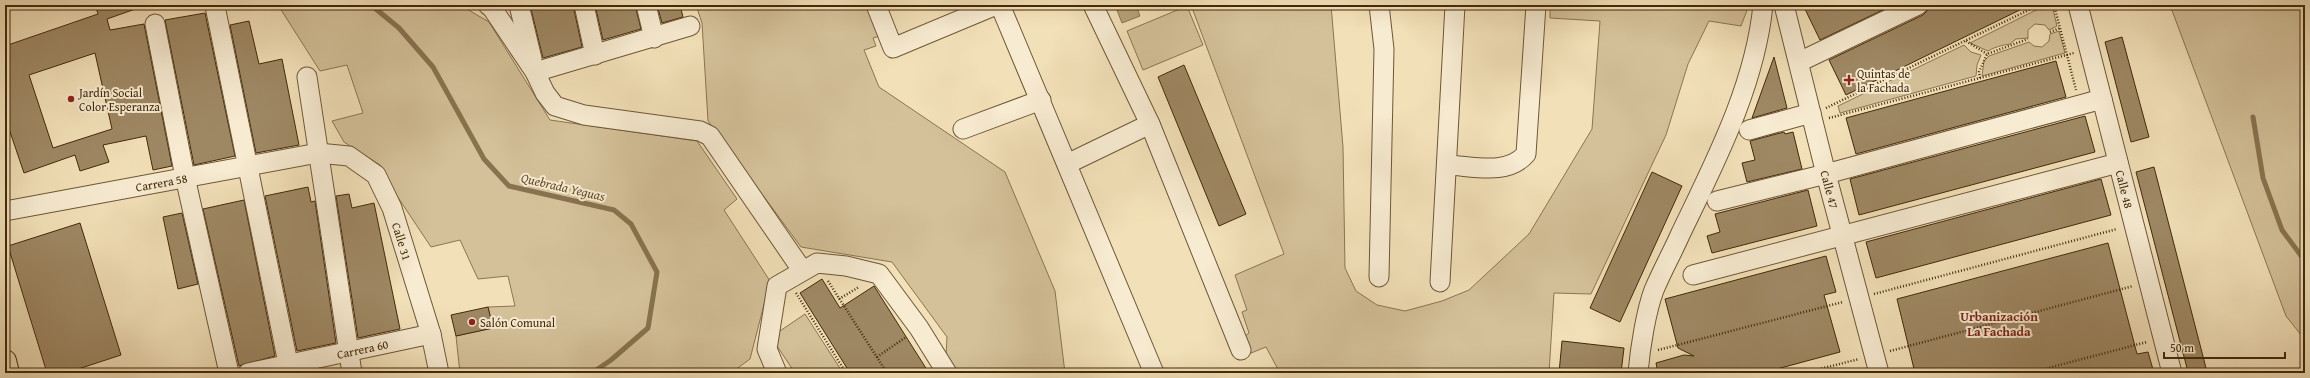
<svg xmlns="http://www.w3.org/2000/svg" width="2310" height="378" viewBox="0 0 2310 378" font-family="'Gentium Book Plus',serif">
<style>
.green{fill:#d4c19a;stroke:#8b7552}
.water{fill:#b6a27d;stroke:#88724f}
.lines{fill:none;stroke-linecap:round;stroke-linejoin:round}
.stream{stroke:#88724f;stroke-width:5}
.building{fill:#9e8864;stroke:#42290a;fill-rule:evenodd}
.minor-casing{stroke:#6e5736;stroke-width:21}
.major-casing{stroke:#42290a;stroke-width:24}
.path{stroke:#42290a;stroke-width:2.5;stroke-dasharray:1 2;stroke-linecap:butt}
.minor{stroke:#f7ebd1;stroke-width:19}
.major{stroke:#f2e0b8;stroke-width:22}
.poi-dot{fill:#8f2418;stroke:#f7ebd1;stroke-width:1.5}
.labels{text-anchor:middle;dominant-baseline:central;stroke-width:4;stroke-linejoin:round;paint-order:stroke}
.poi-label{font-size:12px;fill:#42290a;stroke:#f7ebd1;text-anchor:start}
.street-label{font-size:12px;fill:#42290a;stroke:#f7ebd1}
.water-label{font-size:13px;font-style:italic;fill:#654d2c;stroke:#f7ebd1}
.neighbourhood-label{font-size:13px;font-weight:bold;fill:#7a1f14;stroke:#f7ebd1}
</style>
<rect width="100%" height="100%" fill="#f2e0b8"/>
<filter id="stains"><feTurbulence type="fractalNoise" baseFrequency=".005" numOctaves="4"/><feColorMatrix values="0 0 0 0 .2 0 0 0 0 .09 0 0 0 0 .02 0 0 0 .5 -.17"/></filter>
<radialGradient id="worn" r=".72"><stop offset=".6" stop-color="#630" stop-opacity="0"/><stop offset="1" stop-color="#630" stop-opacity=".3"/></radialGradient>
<g class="green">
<polygon points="278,5 460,5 489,22 550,120 697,141 737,199 724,210 770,281 750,359 731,373 483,373 484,370 460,373 456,336 493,328 488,307 515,306 508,276 478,279 460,240 431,247 391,187 380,165 344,142 332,121 363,113 347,65 320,71"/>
<polygon points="696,5 868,5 880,36 873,38 876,46 864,50 879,87 1005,172 1055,291 1065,373 945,373 947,337 892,262 801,247 708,121 702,23"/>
<polygon points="1191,5 1331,5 1343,147 1345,268 1356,291 1377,305 1405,311 1442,301 1469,290 1529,234 1592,129 1600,21 1550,18 1550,5 1749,5 1741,26 1709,21 1688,64 1666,135 1591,294 1554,293 1549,373 1280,373 1266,347 1251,353 1245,336 1249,333 1242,312 1247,310 1235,275 1284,254"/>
<path d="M2046,5h6l5,21 -8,4 -4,-5 -10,-1 -7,6v8l-12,1 -6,5c-7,1 -16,3 -22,7l-18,-8z"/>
<polygon points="2170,5 2305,5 2305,340 2286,316"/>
<polygon points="1187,6 1203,45 1143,70 1127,31"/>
<polygon points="2059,31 2065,53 1982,76 1984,61 1989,56 2029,42 2034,46 2042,47 2049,41 2050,34"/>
<polygon points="1964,45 1971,52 1981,55 1977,65 1976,76 1840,113 1838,106"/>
<polygon points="805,314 843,373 795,373 771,337"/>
</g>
<polygon class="water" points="1115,5 1136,5 1140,16 1122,23"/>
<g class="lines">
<g class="stream">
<polyline points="371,5 399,28 433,67 484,159 509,186 614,210 631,224 657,272 648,328 611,360 592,373"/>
<polyline points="2253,117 2263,178 2282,230 2305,261"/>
</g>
</g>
<g class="building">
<path d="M95,5h46v2l-34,12 3,11 34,-6 28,142 -19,4 -7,-34 -43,9 6,17 -29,9 -5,-16 -51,18 -19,-56v-71l93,-32zM95,53l17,76 -59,19 -24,-73z"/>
<polygon points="530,5 573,5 582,47 543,58"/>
<polygon points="595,5 635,5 641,29 603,40"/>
<polygon points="657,5 680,5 683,17 662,23"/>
<polygon points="1803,5 1893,5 1820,40"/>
<polygon points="1929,5 2030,5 1846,95 1829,60 1923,15 1927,11"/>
<polygon points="205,13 235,156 194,165 165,20"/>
<polygon points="249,21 259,64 282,59 299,145 256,153 230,25"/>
<polygon points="2122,37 2149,137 2131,142 2105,42"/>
<polygon points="1774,57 1787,108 1752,118"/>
<polygon points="2056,61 2066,97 1856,154 1846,118"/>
<polygon points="1184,65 1246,214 1219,226 1158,77"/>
<polygon points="2085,116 2095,152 1859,215 1850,179"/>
<polygon points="1784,132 1785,134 1793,132 1802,169 1747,182 1742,163 1755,160 1750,141"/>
<polygon points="2154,167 2206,368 2188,372 2136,172"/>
<polygon points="1652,172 1682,186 1620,322 1590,308"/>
<polygon points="2101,179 2111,215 1876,278 1866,242"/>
<polygon points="308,187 311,202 315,201 336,343 297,351 265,196"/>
<polygon points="1808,190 1817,226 1712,253 1707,236 1720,232 1715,214"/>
<polygon points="349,194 352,208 374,203 400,329 358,338 336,196"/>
<polygon points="244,200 275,356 239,366 203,209"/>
<polygon points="182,213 198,284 178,289 163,217"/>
<polygon points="80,223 121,355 66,373 47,373 8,246"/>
<polygon points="2108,243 2137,354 2148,352 2154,373 1915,373 1897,299"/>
<polygon points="1826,256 1836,292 1824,295 1840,352 1762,373 1658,373 1656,363 1684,355 1694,356 1678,348 1665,299"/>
<polygon points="822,279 840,308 874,286 929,373 850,373 800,293"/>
<polygon points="488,307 493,328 456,336 451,315"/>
<polygon points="1562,341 1624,348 1621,373 1559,373"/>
</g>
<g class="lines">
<defs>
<g id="minor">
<polyline points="488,5 492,8 535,72 545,93 555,106 584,115 700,131 710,136 802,270"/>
<polyline points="519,5 532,59"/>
<polyline points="584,5 595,55"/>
<polyline points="646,5 654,38"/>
<polyline points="876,5 893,48 996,5"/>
<polyline points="1000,5 1154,373"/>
<polyline points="1093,5 1150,124 1241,350"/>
<path id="s1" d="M1784,5l42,169 53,199"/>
<path id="s2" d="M2078,5l94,368"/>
<polyline points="215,6 290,373"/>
<polyline points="155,24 185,177 229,373"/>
<polyline points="1799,62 1918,5"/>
<polyline points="535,72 690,26"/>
<polyline points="307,77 352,373"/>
<polyline points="963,129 1041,100"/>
<polyline points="1749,130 1811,113"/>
<polyline points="1067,164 1150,124"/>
<path d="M1447,165c26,1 60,11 79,-11l10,-149"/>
<polyline points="1717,201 1826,174 2102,99"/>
<path id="s3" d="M5,211l313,-58 31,3 27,19 16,33 39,126 8,39"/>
<polyline points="1693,275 2118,163"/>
<polyline points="1379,277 1384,49 1379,5"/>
<polyline points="1440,282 1455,5"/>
<path id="s4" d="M248,373l183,-39"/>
<polyline points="777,373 767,349 777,286 817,263 846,266 879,274 919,328 947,373"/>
<path d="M1638,373c2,-24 8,-62 16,-83 8,-19 18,-37 26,-55 35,-73 75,-149 83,-230"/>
</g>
<polyline id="major" points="5,361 8,373"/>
</defs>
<use href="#minor" class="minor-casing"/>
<use href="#major" class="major-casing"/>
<g class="path">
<polyline points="2054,5 2076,90"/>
<polyline points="2050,32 2060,28"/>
<polyline points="1966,41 1987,54"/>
<polyline points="1980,78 1979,72 1987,54 2028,39"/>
<polyline points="1826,108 2039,5"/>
<polyline points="1829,118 2074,53"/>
<polyline points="828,281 887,373"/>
<polyline points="796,293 846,373"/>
<polyline points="1874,294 2117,229"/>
<polyline points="839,299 859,287"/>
<polyline points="1658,350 1843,302"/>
<polyline points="1890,351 2133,286"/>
<polyline points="877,357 906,337"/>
<polyline points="1804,373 1859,359"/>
<polyline points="2029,373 2147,342"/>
</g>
<use href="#minor" class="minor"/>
<use href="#major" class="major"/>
</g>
<g class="poi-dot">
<path d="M1847 74h4v4h4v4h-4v4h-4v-4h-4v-4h4z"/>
<circle cx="71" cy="99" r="4"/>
<circle cx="472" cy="322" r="4"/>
</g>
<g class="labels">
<g class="poi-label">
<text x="1857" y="73">Quintas de<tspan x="1857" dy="14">la Fachada</tspan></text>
<text x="79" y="92">Jardín Social<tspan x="79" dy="14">Color Esperanza</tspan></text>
<text x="480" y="322">Salón Comunal</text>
</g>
<g class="street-label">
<text stroke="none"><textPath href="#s3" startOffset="159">Carrera 58</textPath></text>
<text stroke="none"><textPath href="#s1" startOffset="190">Calle 47</textPath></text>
<text stroke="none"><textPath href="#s2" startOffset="190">Calle 48</textPath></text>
<text stroke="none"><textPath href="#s3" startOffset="454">Calle 31</textPath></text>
<text stroke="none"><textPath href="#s4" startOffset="117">Carrera 60</textPath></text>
</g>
<g class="water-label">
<text transform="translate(563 187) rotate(13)">Quebrada Yeguas</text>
</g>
<g class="neighbourhood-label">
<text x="1999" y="316">Urbanización<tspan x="1999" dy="15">La Fachada</tspan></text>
</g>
</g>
<rect width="2310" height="378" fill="none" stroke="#f2e0b8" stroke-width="20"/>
<rect x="6" y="6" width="2298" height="366" fill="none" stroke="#42290a" stroke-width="2"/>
<rect x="10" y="10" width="2290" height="358" fill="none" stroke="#42290a"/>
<path d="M2164 352v6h121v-6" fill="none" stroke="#42290a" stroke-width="2"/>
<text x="2170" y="352" font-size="12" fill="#42290a" stroke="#f7ebd1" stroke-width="3" paint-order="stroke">50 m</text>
<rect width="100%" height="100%" filter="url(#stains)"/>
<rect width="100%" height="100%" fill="url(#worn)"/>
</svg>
